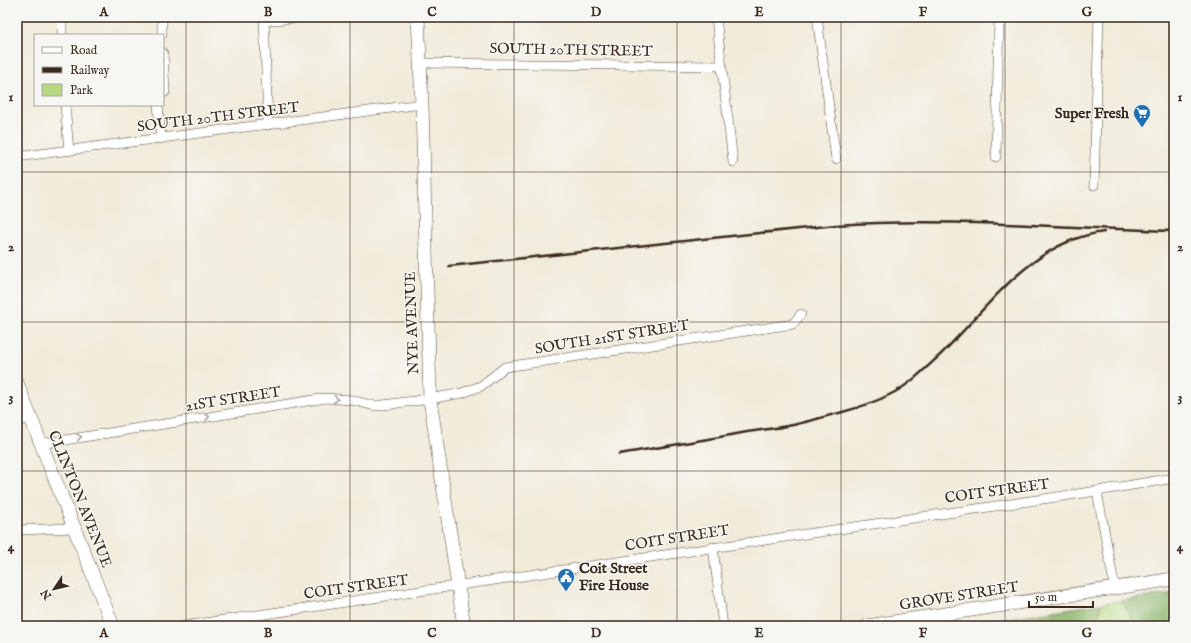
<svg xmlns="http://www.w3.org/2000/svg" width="1191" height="643" viewBox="0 0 1191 643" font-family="'IM FELL English',serif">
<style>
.green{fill:#b7d87f;stroke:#79814e}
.forest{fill:#91b86e;stroke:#667146}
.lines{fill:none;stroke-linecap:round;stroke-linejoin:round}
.street-casing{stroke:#56473a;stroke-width:10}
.secondary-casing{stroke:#56473a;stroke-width:14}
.street{stroke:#fff;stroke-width:9}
.secondary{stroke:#fff;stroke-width:13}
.rail{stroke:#3b2a1e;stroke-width:2.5}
.oneway{stroke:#a79f9a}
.grid{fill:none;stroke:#3b2a1e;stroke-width:1;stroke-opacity:0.55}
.labels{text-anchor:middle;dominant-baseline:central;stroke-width:3;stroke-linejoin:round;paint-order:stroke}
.street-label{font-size:15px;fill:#3b2a1e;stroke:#f6f6f2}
.poi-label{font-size:15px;font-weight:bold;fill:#3b2a1e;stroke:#f6f6f2;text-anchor:end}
.neatline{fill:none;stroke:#3b2a1e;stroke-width:1.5}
.grid-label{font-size:13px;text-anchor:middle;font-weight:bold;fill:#3b2a1e}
</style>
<rect width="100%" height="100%" fill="#f6f6f2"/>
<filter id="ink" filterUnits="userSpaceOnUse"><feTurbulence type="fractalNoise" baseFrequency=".025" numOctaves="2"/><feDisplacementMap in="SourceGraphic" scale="8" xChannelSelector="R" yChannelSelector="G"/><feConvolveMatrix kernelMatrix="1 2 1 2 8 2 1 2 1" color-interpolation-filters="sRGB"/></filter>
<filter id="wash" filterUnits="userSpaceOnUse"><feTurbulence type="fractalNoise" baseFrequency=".012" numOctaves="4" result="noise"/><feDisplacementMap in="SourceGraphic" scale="16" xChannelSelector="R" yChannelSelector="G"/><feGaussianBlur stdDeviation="0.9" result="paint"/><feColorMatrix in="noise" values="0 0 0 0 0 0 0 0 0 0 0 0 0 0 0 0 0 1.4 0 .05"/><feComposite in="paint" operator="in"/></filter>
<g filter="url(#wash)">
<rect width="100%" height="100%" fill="#f1ebd9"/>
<polygon class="green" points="1174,593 1174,626 953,626"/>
<g class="forest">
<polygon points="1174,593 1174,626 1135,626 1122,601"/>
<polygon points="1101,604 1097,624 1070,624 1068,626 953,626"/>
</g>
</g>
<g filter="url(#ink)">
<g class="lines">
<defs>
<g id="street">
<polyline points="62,17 62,35"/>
<polyline points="162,17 162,35"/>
<polyline points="264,17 268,125"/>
<polyline points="716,17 733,162"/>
<polyline points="817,17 836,159"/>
<polyline points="264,21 306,17"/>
<polyline points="163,53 165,92 163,93"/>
<polyline points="420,63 722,66"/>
<polyline points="65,105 69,151"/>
<polyline points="158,105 161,139"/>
<polyline points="17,157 422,104"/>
<polyline points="996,157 999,17"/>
<polyline points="1094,185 1099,17"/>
<polyline points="17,420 31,419"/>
<polyline points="40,444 326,398 351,400 375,406 430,399 462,393 481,386 505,367 793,324 801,314"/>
<polyline points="1097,491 1115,589"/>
<polyline points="17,530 74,528"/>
<polyline points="713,547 723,626"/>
<polyline points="184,626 1097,491 1174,478"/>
</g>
<g id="secondary">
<polyline points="418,17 422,104 430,399 464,626"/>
<polyline points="17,383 113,626"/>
<polyline points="867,626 1174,579"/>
</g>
</defs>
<use href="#street" class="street-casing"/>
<use href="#secondary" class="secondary-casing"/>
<use href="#street" class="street"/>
<use href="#secondary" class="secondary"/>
<g class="rail">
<path d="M449,266l387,-41c112,-8 226,3 338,6"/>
<path d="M619,454c43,-7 85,-14 128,-22 18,-3 36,-4 54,-9 13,-3 25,-7 38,-10 19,-5 37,-11 54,-20 17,-9 31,-23 45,-36 49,-47 92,-116 166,-125"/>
</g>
</g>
<defs><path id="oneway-chevron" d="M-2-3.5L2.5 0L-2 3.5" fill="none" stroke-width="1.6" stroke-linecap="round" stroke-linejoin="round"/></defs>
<g class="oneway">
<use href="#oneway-chevron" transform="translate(336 399) rotate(5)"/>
<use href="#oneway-chevron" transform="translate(207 417) rotate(-9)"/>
<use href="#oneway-chevron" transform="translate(79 437) rotate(-9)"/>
</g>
</g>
<path class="grid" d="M186,17v609M350,17v609M514,17v609M677,17v609M841,17v609M1005,17v609M17,172h1157M17,322h1157M17,471h1157"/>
<defs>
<symbol id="supermarket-pin" viewBox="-11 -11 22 30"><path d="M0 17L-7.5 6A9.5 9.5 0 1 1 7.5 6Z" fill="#1f6fb2" stroke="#f6f6f2"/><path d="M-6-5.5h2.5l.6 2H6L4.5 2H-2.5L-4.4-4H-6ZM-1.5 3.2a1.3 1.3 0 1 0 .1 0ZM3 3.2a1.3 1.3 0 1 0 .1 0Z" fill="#fff"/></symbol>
<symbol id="civic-pin" viewBox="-11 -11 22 30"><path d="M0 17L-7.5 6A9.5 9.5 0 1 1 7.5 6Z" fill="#1f6fb2" stroke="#f6f6f2"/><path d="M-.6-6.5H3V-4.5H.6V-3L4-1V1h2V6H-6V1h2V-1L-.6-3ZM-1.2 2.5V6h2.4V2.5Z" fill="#fff"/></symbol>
</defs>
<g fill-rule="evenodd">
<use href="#supermarket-pin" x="1132" y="103" width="20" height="27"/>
<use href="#civic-pin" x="556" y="567" width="20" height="27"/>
</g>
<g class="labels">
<g class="street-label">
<text transform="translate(571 50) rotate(1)">SOUTH 20TH STREET</text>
<text transform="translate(218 117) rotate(-7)">SOUTH 20TH STREET</text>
<text transform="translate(412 323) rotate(-92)">NYE AVENUE</text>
<text transform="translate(612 337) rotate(-9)">SOUTH 21ST STREET</text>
<text transform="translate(233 399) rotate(-9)">21ST STREET</text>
<text transform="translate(997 491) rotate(-8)">COIT STREET</text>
<text transform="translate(80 499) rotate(68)">CLINTON AVENUE</text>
<text transform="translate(677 538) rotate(-9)">COIT STREET</text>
<text transform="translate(356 587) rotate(-8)">COIT STREET</text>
<text transform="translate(959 596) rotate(-9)">GROVE STREET</text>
</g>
<g class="poi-label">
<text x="1129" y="113">Super Fresh</text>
<text x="579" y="568" text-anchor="start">Coit Street<tspan x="579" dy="17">Fire House</tspan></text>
</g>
</g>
<rect width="1191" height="643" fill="none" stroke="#f6f6f2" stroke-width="44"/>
<rect x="34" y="34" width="130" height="72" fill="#f6f6f2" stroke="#aba49d"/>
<rect x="42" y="47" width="20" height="6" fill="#ffffff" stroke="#aba49d"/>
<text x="70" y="54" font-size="12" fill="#3b2a1e">Road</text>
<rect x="42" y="67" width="20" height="6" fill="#3b2a1e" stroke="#aba49d"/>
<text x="70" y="74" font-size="12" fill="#3b2a1e">Railway</text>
<rect x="42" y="84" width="20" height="12" fill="#b7d87f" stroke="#aba49d"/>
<text x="70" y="94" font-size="12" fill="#3b2a1e">Park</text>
<g transform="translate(54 589) rotate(235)" stroke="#f6f6f2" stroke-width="3" paint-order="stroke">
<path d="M0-3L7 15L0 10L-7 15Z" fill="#3b2a1e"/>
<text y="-6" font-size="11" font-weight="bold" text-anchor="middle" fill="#3b2a1e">N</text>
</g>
<path d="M1029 601v6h64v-6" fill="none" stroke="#3b2a1e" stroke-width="2"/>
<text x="1035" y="601" font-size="12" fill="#3b2a1e" stroke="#f6f6f2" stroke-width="3" paint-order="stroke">50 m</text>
<rect x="22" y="22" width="1147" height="599" class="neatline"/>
<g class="grid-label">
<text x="104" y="16">A</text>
<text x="268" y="16">B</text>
<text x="432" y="16">C</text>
<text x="596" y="16">D</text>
<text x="759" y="16">E</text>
<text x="923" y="16">F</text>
<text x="1087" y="16">G</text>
<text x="11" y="101">1</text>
<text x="1180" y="101">1</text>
<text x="11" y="251">2</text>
<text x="1180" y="251">2</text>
<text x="11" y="401">3</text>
<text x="1180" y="401">3</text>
<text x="11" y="551">4</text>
<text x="1180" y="551">4</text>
<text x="104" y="637">A</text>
<text x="268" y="637">B</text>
<text x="432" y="637">C</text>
<text x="596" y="637">D</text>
<text x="759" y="637">E</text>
<text x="923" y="637">F</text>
<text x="1087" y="637">G</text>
</g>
</svg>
